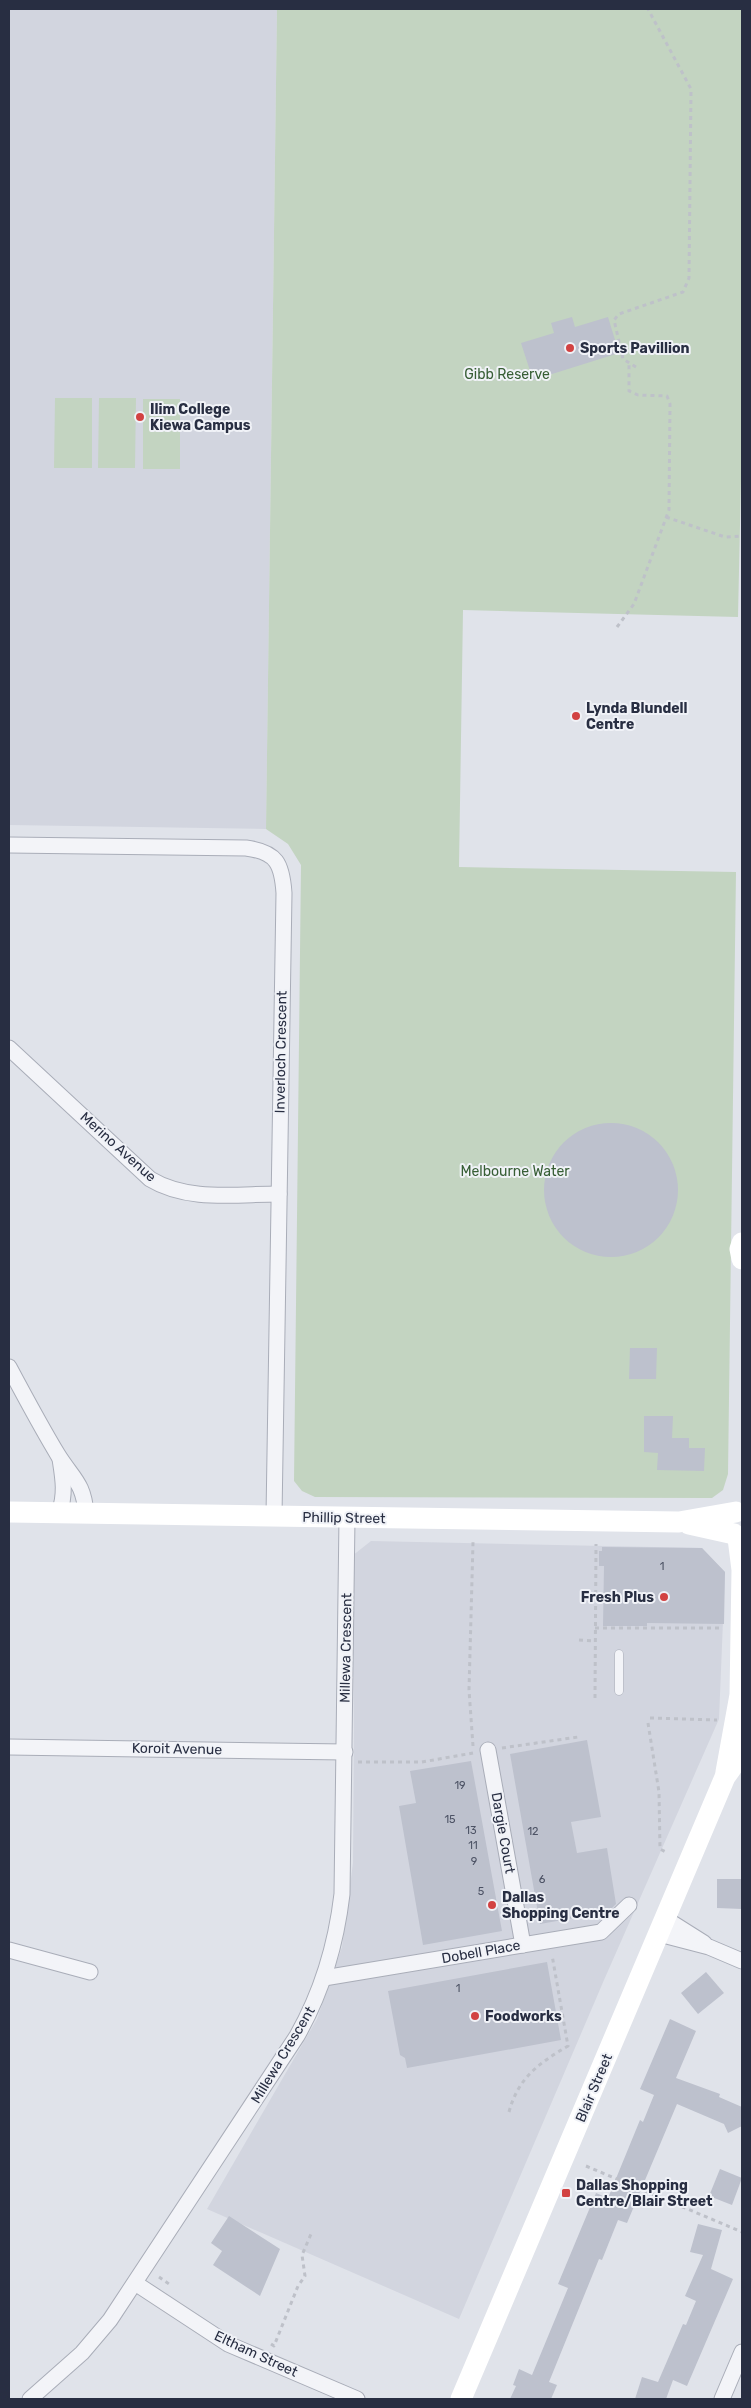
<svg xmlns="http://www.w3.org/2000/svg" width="751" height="2408" viewBox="0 0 751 2408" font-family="Rubik,sans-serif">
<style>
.built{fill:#d2d5df}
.green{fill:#c3d4c1}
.building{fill:#bdc1cd}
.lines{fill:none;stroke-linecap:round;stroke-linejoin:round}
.lane-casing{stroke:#a9adb8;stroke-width:9}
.street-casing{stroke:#a9adb8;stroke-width:17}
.path{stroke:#bec1c9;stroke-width:3;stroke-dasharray:4 4;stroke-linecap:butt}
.lane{stroke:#f3f4f8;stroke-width:8}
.street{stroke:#f3f4f8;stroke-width:15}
.secondary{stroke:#fff;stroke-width:21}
.poi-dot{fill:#d24242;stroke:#f0f2f7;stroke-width:2}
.labels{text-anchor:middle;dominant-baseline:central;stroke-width:4;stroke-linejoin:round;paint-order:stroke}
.number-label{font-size:11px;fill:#4d5365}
.poi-label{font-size:14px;font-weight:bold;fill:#282e42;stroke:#f0f2f7;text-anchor:start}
.park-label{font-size:14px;fill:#375e35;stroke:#f0f2f7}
.street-label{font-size:14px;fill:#282e42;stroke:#f0f2f7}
</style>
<rect width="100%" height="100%" fill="#e0e3ea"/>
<g class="built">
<polygon points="9,9 277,9 266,829 9,825"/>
<polygon points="371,1541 702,1548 725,1572 719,1719 604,1980 459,2319 207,2209 317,2019 342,1947 353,1863 354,1730 352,1556"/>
</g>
<g class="green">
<polygon points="277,9 742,9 742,433 738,617 463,610 459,867 736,872 728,1474 723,1490 712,1498 315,1497 302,1491 294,1481 301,865 288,844 266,829"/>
<polygon points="55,398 92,398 92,468 54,468"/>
<polygon points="99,398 136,398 135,468 98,468"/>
<rect x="143" y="399" width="37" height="70"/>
</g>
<g class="building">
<polygon points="572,317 575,327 608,317 619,353 533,380 521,343 554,333 551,323"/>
<circle cx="611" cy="1190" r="67"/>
<polygon points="630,1348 657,1348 656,1379 629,1379"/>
<polygon points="644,1416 673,1416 672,1438 689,1438 689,1448 705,1448 704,1471 657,1470 658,1453 644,1452"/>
<polygon points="602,1547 702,1548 725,1572 724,1624 647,1623 647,1626 603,1626 604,1566 599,1566 599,1551 602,1551"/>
<polygon points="587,1740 601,1817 571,1822 577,1853 607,1848 616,1904 608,1912 540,1924 510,1754"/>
<polygon points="471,1761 502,1931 423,1945 399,1806 416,1803 410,1771"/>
<polygon points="717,1879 742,1879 742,1909 717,1908"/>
<polygon points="547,1962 561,2040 407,2068 405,2058 400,2055 388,1991"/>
<polygon points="706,1972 724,1993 698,2014 681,1993"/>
<polygon points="670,2019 696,2031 676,2078 720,2094 719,2097 742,2107 742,2126 728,2133 724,2124 677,2104 627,2223 618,2220 602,2260 599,2259 549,2382 557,2385 551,2399 510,2399 516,2386 513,2385 519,2369 532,2375 568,2288 558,2284 596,2193 608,2198 640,2120 643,2122 654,2095 640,2089"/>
<polygon points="720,2169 742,2178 732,2205 709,2196"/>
<polygon points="229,2216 280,2249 260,2296 213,2265 222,2251 211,2243"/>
<polygon points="698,2224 722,2230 711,2269 733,2279 687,2386 673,2380 666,2399 635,2399 642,2377 658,2382 683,2324 686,2325 696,2301 685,2296 703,2255 690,2252"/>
</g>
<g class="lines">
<defs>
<polyline id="lane" points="619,1691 619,1654"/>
<g id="street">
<path d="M9,845l237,3c31,4 36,16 38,45l-10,623"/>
<path d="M9,1048l141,131c38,23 86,15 129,15"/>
<path d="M9,1367c16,30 32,60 49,88 15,24 26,28 28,59"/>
<path d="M59,1513c7,-19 4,-35 1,-54"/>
<polyline points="9,1747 345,1752"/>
<polyline points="488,1750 523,1945"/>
<polyline points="666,1919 704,1943"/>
<polyline points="659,1934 709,1947 742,1961"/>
<polyline points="9,1950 90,1972"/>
<polyline points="324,1978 601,1932 629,1905"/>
<polyline points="135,2283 228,2344 357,2399"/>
<path d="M30,2399l52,-46 28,-33 187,-284c25,-44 39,-91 45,-142l5,-376"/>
<polyline points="722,2399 742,2352"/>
</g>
</defs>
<use href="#lane" class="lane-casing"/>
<use href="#street" class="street-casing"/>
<g class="path">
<polyline points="636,367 623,359 614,320 619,314 683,292 689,278 691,89 648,9"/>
<polyline points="666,517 725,537 742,536"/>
<polyline points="617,627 634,604 669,510 670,404 667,396 638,395 629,391 629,363"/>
<polyline points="595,1628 723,1628"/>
<polyline points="579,1640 595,1641"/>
<polyline points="595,1698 596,1544"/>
<polyline points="650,1718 717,1720"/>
<polyline points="648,1723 659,1792 660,1849 668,1853"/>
<polyline points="473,1746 469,1690 473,1542"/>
<polyline points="502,1748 578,1737"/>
<polyline points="358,1762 422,1762 473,1753"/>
<path d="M509,2112c9,-34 30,-49 59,-66l-16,-91"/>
<polyline points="586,2166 742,2232"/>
<polyline points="159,2277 169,2284"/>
<polyline points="271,2344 274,2346 298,2286 305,2276 302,2255 311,2234"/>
</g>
<use href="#lane" class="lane"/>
<use href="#street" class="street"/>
<g class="secondary">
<polyline points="742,1243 740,1249 742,1259"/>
<polyline points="9,1512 679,1522 736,1512"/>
<polyline points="689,1524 734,1534"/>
<polyline points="726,1772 740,1695 742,1570 738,1538"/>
<polyline points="461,2399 725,1777 742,1753"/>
</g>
</g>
<g class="poi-dot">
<circle cx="570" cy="348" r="5"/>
<circle cx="140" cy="417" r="5"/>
<circle cx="576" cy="716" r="5"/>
<circle cx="664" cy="1597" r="5"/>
<circle cx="492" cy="1905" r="5"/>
<circle cx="475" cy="2016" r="5"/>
<rect x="561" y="2188" width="10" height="10" rx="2.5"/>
</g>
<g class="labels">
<g class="number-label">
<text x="662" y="1566">1</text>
<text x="460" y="1785">19</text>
<text x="450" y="1819">15</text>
<text x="471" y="1830">13</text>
<text x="533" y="1831">12</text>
<text x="473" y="1845">11</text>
<text x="474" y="1861">9</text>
<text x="542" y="1879">6</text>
<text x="481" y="1891">5</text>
<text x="458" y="1988">1</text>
</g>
<g class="poi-label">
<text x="580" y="348">Sports Pavillion</text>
<text x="150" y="409">Ilim College<tspan x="150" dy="16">Kiewa Campus</tspan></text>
<text x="586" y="708">Lynda Blundell<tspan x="586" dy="16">Centre</tspan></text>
<text x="654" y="1597" text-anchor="end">Fresh Plus</text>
<text x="502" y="1897">Dallas<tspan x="502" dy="16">Shopping Centre</tspan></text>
<text x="485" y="2016">Foodworks</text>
<text x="576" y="2185">Dallas Shopping<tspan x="576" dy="16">Centre/Blair Street</tspan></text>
</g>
<g class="park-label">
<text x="507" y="374">Gibb Reserve</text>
<text x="515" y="1171">Melbourne Water</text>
</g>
<g class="street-label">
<text transform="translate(281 1052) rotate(-89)">Inverloch Crescent</text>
<text transform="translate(118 1147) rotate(42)">Merino Avenue</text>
<text transform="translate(344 1518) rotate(1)">Phillip Street</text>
<text transform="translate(346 1648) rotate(-89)">Millewa Crescent</text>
<text transform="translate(177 1749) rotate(1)">Koroit Avenue</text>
<text transform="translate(503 1833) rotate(80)">Dargie Court</text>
<text transform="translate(481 1952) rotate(-10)">Dobell Place</text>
<text transform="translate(283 2055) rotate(-59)">Millewa Crescent</text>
<text transform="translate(594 2088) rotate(-67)">Blair Street</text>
<text transform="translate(256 2354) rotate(25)">Eltham Street</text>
</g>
</g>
<rect width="751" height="2408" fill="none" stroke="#282e42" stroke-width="20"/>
</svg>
